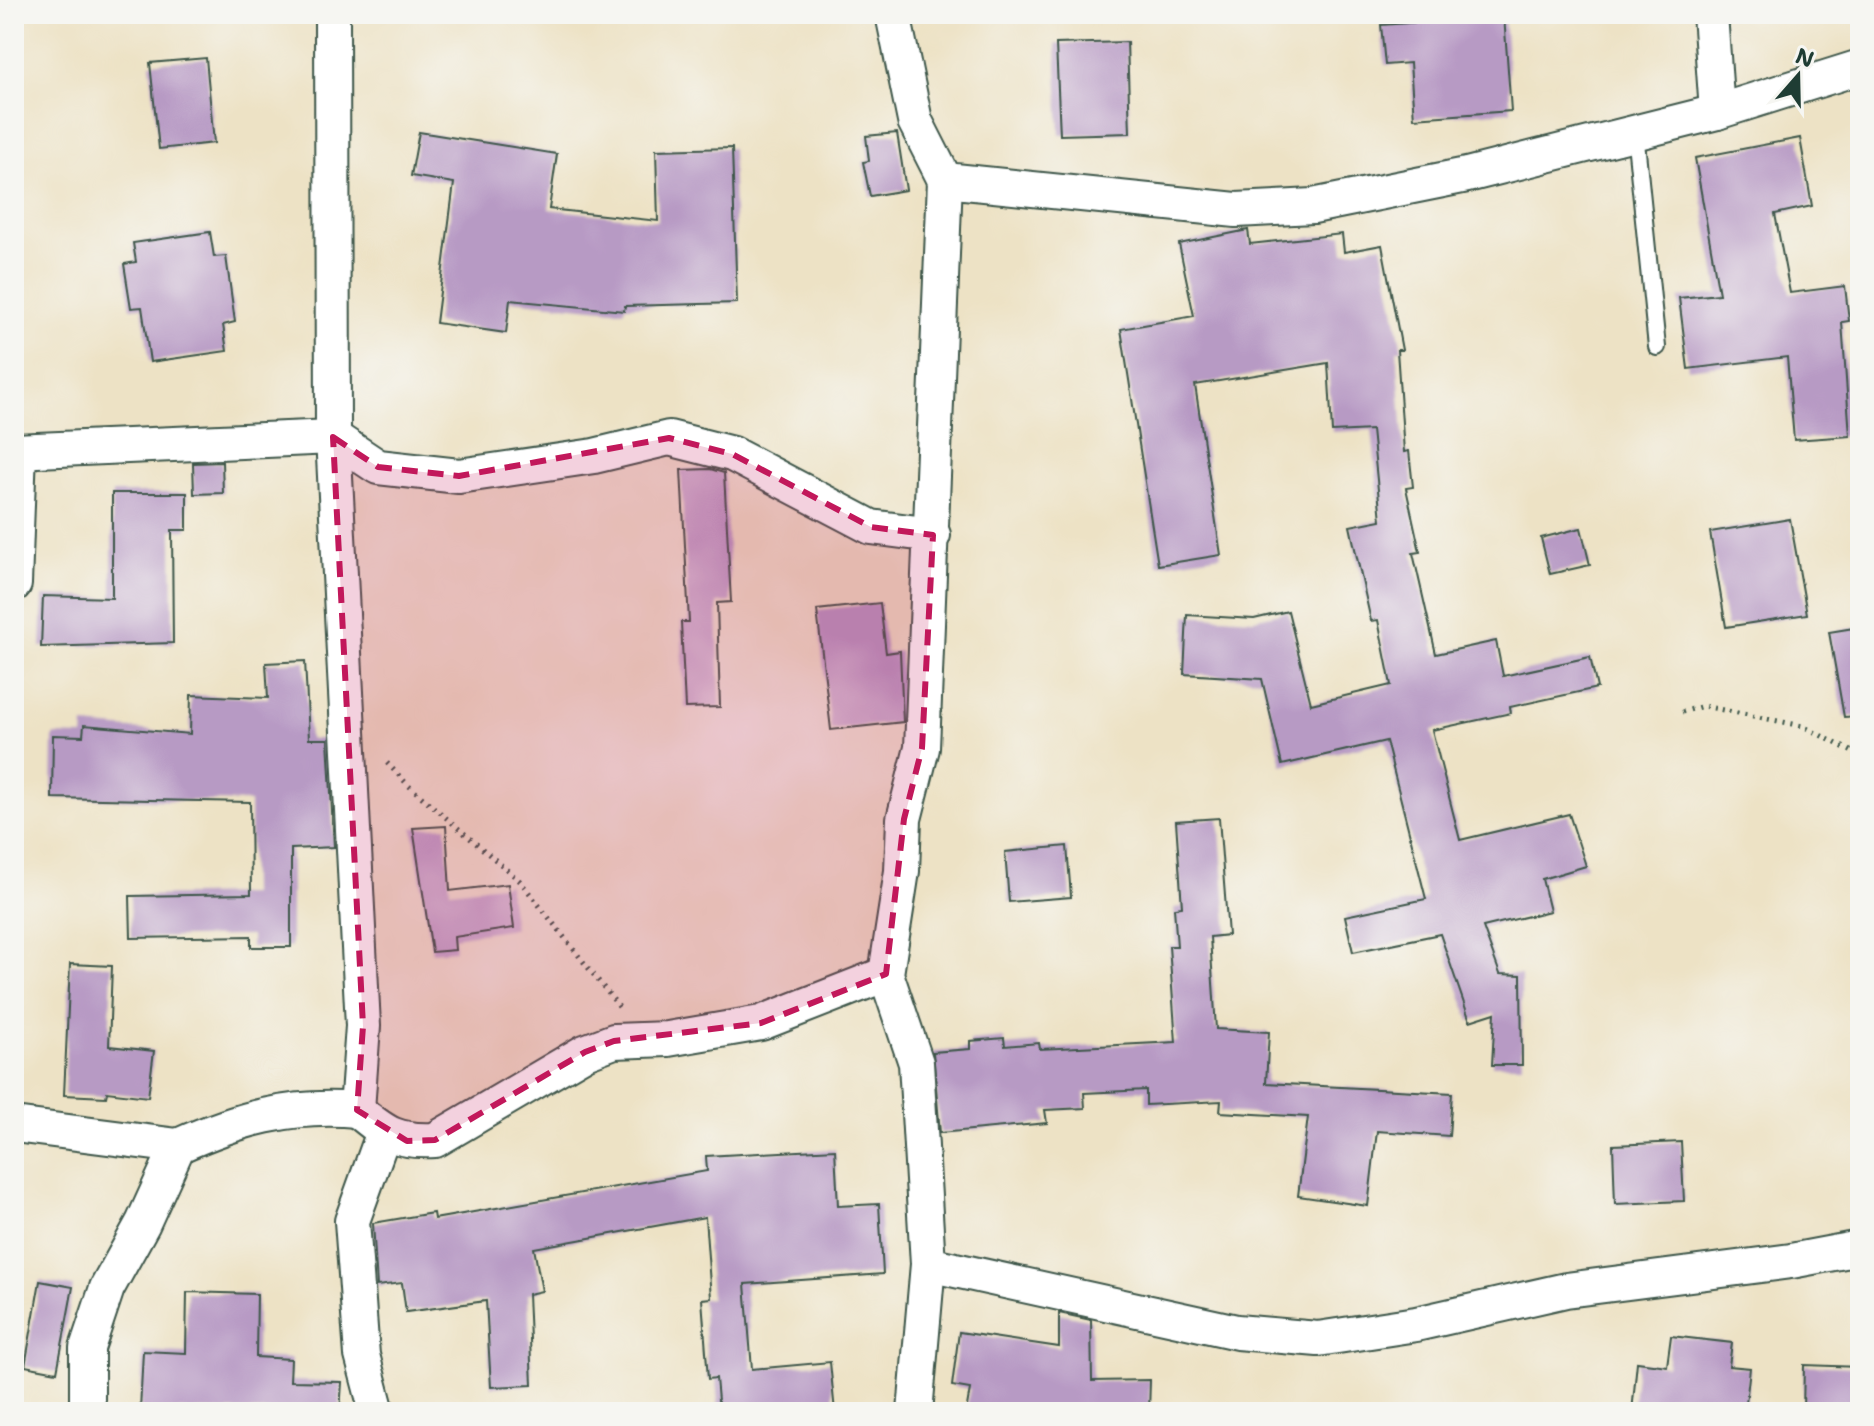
<svg xmlns="http://www.w3.org/2000/svg" width="1874" height="1426" viewBox="0 0 1874 1426" font-family="'Shantell Sans',sans-serif">
<style>
.building{fill:#b79ac4}
.lines{fill:none;stroke-linecap:round;stroke-linejoin:round}
.lane-casing{stroke:#3e564a;stroke-width:20}
.street-casing{stroke:#3e564a;stroke-width:38}
.path{stroke:#3e564a;stroke-width:5;stroke-dasharray:2 6;stroke-linecap:butt}
.lane{stroke:#fff;stroke-width:16}
.street{stroke:#fff;stroke-width:34}
.marked{fill:#c2185b;fill-opacity:0.2;stroke:#c2185b;stroke-width:6;stroke-dasharray:16 10;stroke-linejoin:round}
</style>
<rect width="100%" height="100%" fill="#f6f6f2"/>
<filter id="ink" filterUnits="userSpaceOnUse"><feTurbulence type="fractalNoise" baseFrequency=".0125" numOctaves="2"/><feDisplacementMap in="SourceGraphic" scale="16" xChannelSelector="R" yChannelSelector="G"/><feConvolveMatrix kernelMatrix="1 2 1 2 8 2 1 2 1" color-interpolation-filters="sRGB"/></filter>
<filter id="wash" filterUnits="userSpaceOnUse"><feTurbulence type="fractalNoise" baseFrequency=".006" numOctaves="4" result="noise"/><feDisplacementMap in="SourceGraphic" scale="32" xChannelSelector="R" yChannelSelector="G"/><feGaussianBlur stdDeviation="1.8" result="paint"/><feColorMatrix in="noise" values="0 0 0 0 0 0 0 0 0 0 0 0 0 0 0 0 0 1.4 0 .05"/><feComposite in="paint" operator="in"/></filter>
<g filter="url(#wash)">
<rect width="100%" height="100%" fill="#ede2c5"/>
<g id="blocks">
<g class="building">
<polygon points="1504,16 1511,111 1414,118 1410,63 1385,65 1381,25"/>
<polygon points="1127,42 1130,133 1060,135 1056,44"/>
<polygon points="206,58 214,143 159,149 150,63"/>
<polygon points="419,132 557,154 549,209 658,221 656,150 732,148 737,303 625,306 624,311 510,300 506,333 436,323 454,183 411,176"/>
<polygon points="897,133 906,190 870,196 863,162 869,161 866,136"/>
<polygon points="1800,138 1812,206 1775,214 1790,293 1845,286 1849,321 1842,322 1850,436 1794,440 1787,357 1688,369 1679,298 1719,294 1695,158"/>
<polygon points="1248,230 1250,244 1342,234 1344,252 1382,245 1402,350 1397,350 1404,452 1409,451 1413,487 1406,488 1420,552 1413,553 1436,654 1496,641 1503,676 1590,657 1597,688 1510,707 1511,713 1432,730 1460,840 1569,814 1586,866 1542,879 1550,911 1483,927 1500,974 1521,975 1522,1065 1492,1065 1495,1013 1470,1021 1440,934 1353,952 1345,916 1426,899 1386,741 1282,765 1262,679 1184,674 1187,615 1254,619 1288,611 1311,704 1391,685 1378,620 1371,621 1350,526 1381,520 1372,430 1332,432 1328,363 1195,385 1221,555 1158,565 1121,329 1194,316 1179,244"/>
<polygon points="210,232 214,257 226,256 235,322 223,325 227,351 150,362 142,307 131,308 124,264 136,262 133,243"/>
<polygon points="222,462 223,493 194,494 193,463"/>
<polygon points="710,469 724,473 731,602 717,603 720,707 685,708 681,622 689,622 681,470"/>
<polygon points="112,493 187,493 187,530 172,530 173,643 41,647 43,596 112,598"/>
<polygon points="1790,519 1807,614 1726,627 1710,532"/>
<polygon points="1581,528 1590,565 1550,574 1541,538"/>
<polygon points="880,603 886,653 900,651 903,722 831,730 817,610"/>
<polygon points="1860,627 1860,716 1844,717 1829,632"/>
<polygon points="305,661 309,739 328,739 334,847 291,849 291,947 251,947 251,936 131,938 130,896 251,894 250,802 52,798 53,735 83,736 84,725 190,734 191,695 268,698 266,663"/>
<polygon points="1219,818 1228,935 1210,937 1216,1029 1269,1032 1266,1083 1452,1093 1449,1136 1377,1131 1368,1206 1298,1196 1308,1117 1220,1112 1221,1101 1146,1105 1146,1090 1084,1093 1085,1108 1045,1110 1047,1123 940,1133 933,1052 970,1049 970,1041 1004,1038 1005,1046 1039,1043 1040,1049 1176,1042 1169,946 1177,946 1174,908 1182,907 1176,821"/>
<polygon points="446,826 450,891 508,884 514,928 454,937 455,950 432,952 413,828"/>
<polygon points="1067,846 1071,897 1009,902 1005,852"/>
<polygon points="70,964 112,966 109,1046 154,1051 148,1097 107,1092 106,1097 64,1095"/>
<polygon points="1681,1142 1684,1201 1615,1204 1613,1145"/>
<polygon points="835,1149 838,1206 879,1204 883,1274 745,1284 752,1369 830,1362 835,1412 719,1412 716,1378 708,1379 702,1299 711,1298 705,1217 534,1248 542,1291 528,1294 532,1385 491,1387 486,1301 406,1312 402,1283 377,1286 373,1223 433,1213 434,1219 707,1171 706,1156"/>
<polygon points="40,1281 73,1287 57,1372 25,1366"/>
<polygon points="187,1292 257,1294 256,1357 291,1359 290,1381 342,1382 340,1412 140,1410 143,1351 186,1353"/>
<polygon points="1059,1313 1091,1320 1092,1381 1150,1380 1149,1412 966,1412 970,1389 952,1386 959,1332 1059,1347"/>
<polygon points="1671,1336 1732,1343 1729,1366 1750,1368 1745,1412 1632,1412 1637,1362 1667,1366"/>
<polygon points="1804,1365 1860,1367 1860,1412 1803,1412"/>
</g>
</g>
</g>
<g filter="url(#ink)">
<use href="#blocks" fill-opacity="0" stroke="#3e564a" stroke-width="2"/>
<g class="lines">
<defs>
<polyline id="lane" points="1635,132 1657,347"/>
<g id="street">
<polyline points="893,14 915,121 945,180 1236,210 1313,206 1467,175 1717,112 1860,67"/>
<polyline points="1710,14 1717,112"/>
<polyline points="14,451 333,437 378,467 459,476 594,456 669,438 732,454 871,527 933,535"/>
<polyline points="14,584 19,451"/>
<path d="M357,1110c29,24 40,32 78,30l150,-88 29,-11 54,-2 93,-16 125,-49"/>
<polyline points="14,1125 178,1146"/>
<polyline points="928,1264 1237,1332 1318,1339 1416,1324 1566,1290 1791,1261 1860,1248"/>
<path d="M87,1412v-64l20,-60 36,-65 35,-77c60,-27 113,-42 179,-36l6,-84 -30,-589 -1,-423"/>
<polyline points="377,1412 362,1355 352,1221 384,1132"/>
<polyline points="915,1412 928,1264 916,1063 886,974 902,871 904,819 922,748 945,180"/>
</g>
</defs>
<use href="#lane" class="lane-casing"/>
<use href="#street" class="street-casing"/>
<g class="path">
<polyline points="1682,712 1703,706 1803,726 1860,756"/>
<polyline points="387,763 409,786 520,881 619,1007"/>
</g>
<use href="#lane" class="lane"/>
<use href="#street" class="street"/>
</g>
</g>
<path class="marked" d="M333,437l45,30 81,9 210,-38 63,16 139,73 62,8 -11,213 -18,71 -18,155 -125,49 -147,18 -29,11 -150,88 -28,1 -50,-31 6,-84z"/>
<rect width="1874" height="1426" fill="none" stroke="#f6f6f2" stroke-width="48"/>
<g transform="translate(1798 76) rotate(20)" stroke="#f6f6f2" stroke-width="6" paint-order="stroke">
<path d="M0-6L14 30L0 20L-14 30Z" fill="#1f3d34"/>
<text y="-12" font-size="22" font-weight="bold" text-anchor="middle" fill="#1f3d34">N</text>
</g>
</svg>
